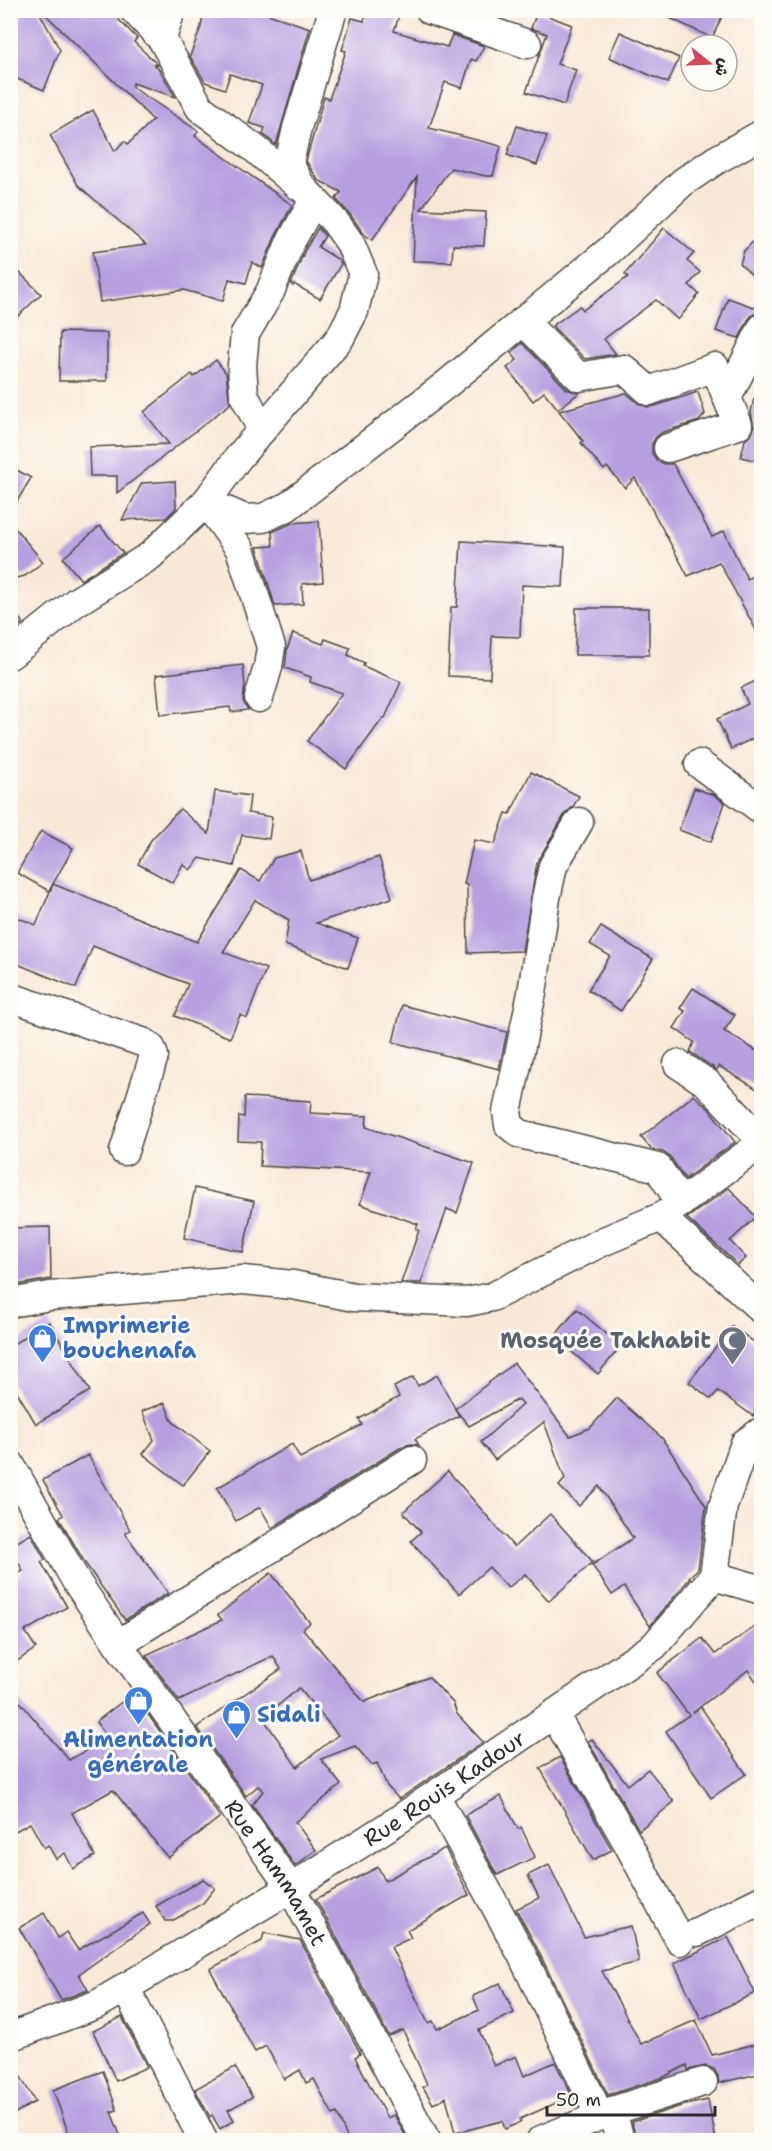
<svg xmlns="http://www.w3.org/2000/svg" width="772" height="2151" viewBox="0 0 772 2151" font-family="'Shantell Sans','Playpen Sans Arabic',sans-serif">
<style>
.building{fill:#b59fdf;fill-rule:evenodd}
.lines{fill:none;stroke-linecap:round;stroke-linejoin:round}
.minor-casing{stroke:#4a4845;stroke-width:31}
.minor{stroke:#fff;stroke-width:28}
.labels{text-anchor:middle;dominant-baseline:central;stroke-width:6;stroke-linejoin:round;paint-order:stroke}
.shop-label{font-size:22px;font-weight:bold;fill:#366cbe;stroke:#fdfcf7;text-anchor:start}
.worship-label{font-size:22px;font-weight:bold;fill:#5b616d;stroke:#fdfcf7;text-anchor:end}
.street-label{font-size:22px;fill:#2b2b2b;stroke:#fdfcf7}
</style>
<rect width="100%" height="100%" fill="#fdfcf7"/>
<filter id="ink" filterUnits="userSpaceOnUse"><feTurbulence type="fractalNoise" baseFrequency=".0167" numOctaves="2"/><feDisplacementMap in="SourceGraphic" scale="12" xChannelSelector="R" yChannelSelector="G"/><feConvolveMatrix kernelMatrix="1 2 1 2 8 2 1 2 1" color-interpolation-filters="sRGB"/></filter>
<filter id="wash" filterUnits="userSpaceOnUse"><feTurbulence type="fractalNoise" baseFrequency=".008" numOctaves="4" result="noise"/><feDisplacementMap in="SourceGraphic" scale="24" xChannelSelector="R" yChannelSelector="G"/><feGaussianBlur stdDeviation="1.35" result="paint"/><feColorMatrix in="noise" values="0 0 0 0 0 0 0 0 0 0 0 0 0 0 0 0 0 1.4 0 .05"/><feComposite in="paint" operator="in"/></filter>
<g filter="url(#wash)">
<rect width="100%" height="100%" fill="#f8e9d6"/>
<g id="blocks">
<g class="building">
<polygon points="10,10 38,10 60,50 44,90 10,76"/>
<polygon points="41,10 118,10 120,18 119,20 137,38 134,42 158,65 154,64 161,72 175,97 133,83 132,87 198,131 195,136 292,205 275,237 262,268 252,262 246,283 229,279 223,301 184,290 100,302 93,252 146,245 78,185 50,135 93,110 115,151 124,141 128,144 153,120"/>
<polygon points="204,10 256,10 310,28 276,145 263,134 265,128 249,123 262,85 230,74 225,89 205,82 190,56 201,27"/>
<polygon points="367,10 401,10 394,31 447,47 452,35 484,46 476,61 471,59 462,88 445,82 429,128 501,146 493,176 486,176 451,168 421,209 486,212 484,246 453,245 452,262 413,261 417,177 372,240 364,234 349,213 336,199 341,192 318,180 306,161 324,97 329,99 346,51 342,50 352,18 364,21"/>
<polygon points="653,10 725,10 712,38"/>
<polygon points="537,12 572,25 557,64 576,70 564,105 526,92 547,34 531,28"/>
<polygon points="620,32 679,58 668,83 609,57"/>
<polygon points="517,126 547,136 537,165 507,155"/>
<polygon points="318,228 325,236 318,247 339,260 341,264 320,299 294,284 293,286 291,284 305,250"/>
<polygon points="664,228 694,253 687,261 700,272 689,285 699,294 678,320 656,300 604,339 616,354 585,359 552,326 580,306 583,310 628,277 625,274"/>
<polygon points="762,232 762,284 740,264 744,251"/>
<polygon points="10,263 41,294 10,324"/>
<polygon points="728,298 762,310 752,315 748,320 739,338 716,331"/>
<polygon points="60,332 107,333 107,381 59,381"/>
<polygon points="522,343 567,389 579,393 558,409 544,392 533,401 507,368 517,360 511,353"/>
<polygon points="216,360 226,373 230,404 117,493 117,476 90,476 89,447 169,444 144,412 192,374 194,377"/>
<polygon points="698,392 705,414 699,421 663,432 656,437 652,444 652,453 657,461 665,464 673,464 712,537 724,531 747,579 762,571 762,641 719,562 688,576 635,478 625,488 607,467 604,470 581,443 583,441 559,411 626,393 638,403 647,407 655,406"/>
<polygon points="754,399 762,400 762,462 741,457 745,440 751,435 754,428 751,412"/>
<polygon points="10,466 31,478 10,513"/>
<polygon points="175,481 176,508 166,518 122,520 142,483"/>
<polygon points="319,521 323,582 302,584 303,604 275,606 257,547 273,546 272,532 292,523"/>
<polygon points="10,522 43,562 25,576 10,579"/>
<polygon points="100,526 123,553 81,580 63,558"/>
<polygon points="461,541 565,547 563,587 522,585 520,637 492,636 490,678 448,676 451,607 457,607"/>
<polygon points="10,607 23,623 10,633"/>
<polygon points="576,608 649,608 649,655 575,655"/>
<polygon points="293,633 323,644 325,639 350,648 348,655 364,663 363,666 401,682 385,718 383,718 346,769 307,741 342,693 310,682 311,677 285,668 287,650"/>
<polygon points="243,665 245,686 243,701 248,710 231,712 230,707 160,715 156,675"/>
<polygon points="762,678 762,734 731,749 717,719 748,704 741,688"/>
<polygon points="531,772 579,796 573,807 565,814 537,862 522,951 468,953 467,885 464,884 474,840 495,844 506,813 510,814"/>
<polygon points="694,788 714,795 725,803 711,842 679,830"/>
<polygon points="215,791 250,796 248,813 272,817 269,839 242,835 234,866 200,858 190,870 183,864 173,883 138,864 151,840 180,809 209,834"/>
<polygon points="41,831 73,848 49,891 17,873"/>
<polygon points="301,851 309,880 379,857 392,898 316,923 358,938 348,968 285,945 289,920 255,900 223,952 266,969 247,1018 240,1015 230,1038 175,1016 188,984 93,946 76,988 10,961 10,926 14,916 36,925 53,884 197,942 241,870 260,881 274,858"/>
<polygon points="601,927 653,959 621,1011 588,990 610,956 590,944"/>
<polygon points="693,988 735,1015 724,1031 762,1054 762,1092 719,1066 717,1070 690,1052 694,1042 674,1028 685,1011 680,1008"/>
<polygon points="402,1005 507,1032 499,1069 393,1042"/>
<polygon points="694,1095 709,1109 735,1142 685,1179 671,1158 663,1152 651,1149 641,1137"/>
<polygon points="245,1097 311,1101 310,1113 367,1116 366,1127 474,1163 457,1213 447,1209 421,1283 401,1283 419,1230 416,1229 418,1224 360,1204 371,1172 260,1166 261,1142 238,1141 239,1116 244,1117"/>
<polygon points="195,1188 254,1201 243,1252 184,1238"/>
<polygon points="729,1188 756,1217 730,1241 746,1258 738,1265 687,1218"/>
<polygon points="50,1227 51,1279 10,1286 10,1228"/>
<polygon points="577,1309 621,1346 598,1374 554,1337"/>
<polygon points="49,1322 90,1391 36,1424 10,1380 10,1346"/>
<polygon points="732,1326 762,1348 762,1404 753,1416 718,1391 711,1399 689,1382"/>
<polygon points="514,1363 570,1436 590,1428 617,1398 662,1438 706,1506 698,1569 689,1577 690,1578 650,1626 624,1587 612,1595 592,1565 633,1538 599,1486 579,1506 559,1486 565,1479 544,1422 495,1460 481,1442 523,1404 519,1399 469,1426 455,1409"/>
<polygon points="437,1375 459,1416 415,1439 419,1445 411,1444 403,1446 272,1528 260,1507 236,1521 217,1488 292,1444 300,1458 362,1425 359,1419 399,1397 394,1387 413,1377 418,1386"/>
<polygon points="165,1403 172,1421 210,1451 183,1485 143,1454 154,1440 142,1411"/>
<polygon points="88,1455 130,1530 125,1533 168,1593 125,1620 85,1563 59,1518 63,1515 43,1480"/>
<polygon points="448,1471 514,1547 550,1514 593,1562 549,1601 525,1574 508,1588 489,1567 459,1594 411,1541 421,1532 403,1512"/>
<polygon points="31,1534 45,1560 41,1562 67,1607 25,1631 36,1648 10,1666 10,1578 23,1571 10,1546"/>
<path d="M271,1573l39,50 -7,6 61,73 65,-25 24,26 4,11 26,28 -84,57 -12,-13 -10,-23 -5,2 -17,-19 -34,13 20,26 -46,37 21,28 -21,16 -43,-61 11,-14 -5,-5 -12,10 -49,-69 84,-58 -8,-13 -94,45 -33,-46 76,-35 -4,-5zM299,1688l39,47 -41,32 -34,-49z"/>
<polygon points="762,1622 762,1689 748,1670 692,1713 701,1707 746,1774 711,1798 666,1731 689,1715 657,1673 702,1638 715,1654"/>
<polygon points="133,1693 220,1817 168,1858 113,1790 72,1813 95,1856 73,1869 65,1853 56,1859 48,1845 44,1848 30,1823 10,1834 10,1710 20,1702 69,1760 108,1738 96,1722"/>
<polygon points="592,1739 628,1785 648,1769 674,1802 639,1830 588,1741"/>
<polygon points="560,1757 612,1850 593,1860 540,1768"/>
<polygon points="501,1796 518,1829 521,1827 535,1857 497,1875 465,1815"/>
<polygon points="445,1848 469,1895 407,1930 411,1938 391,1947 428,2023 433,2021 437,2029 479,2010 473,1996 500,1983 514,2013 479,2030 494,2066 516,2056 524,2076 555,2062 572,2096 520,2119 521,2122 505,2129 502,2121 455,2133 446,2097 433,2104 423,2087 427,2084 403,2030 389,2036 316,1899 378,1867 385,1881"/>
<polygon points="549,1865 584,1937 631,1926 639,1962 602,1971 641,2044 696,2020 712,2055 759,2043 762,2053 762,2073 719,2083 718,2076 714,2069 706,2066 688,2070 687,2065 664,2077 608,2095 536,1946 516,1909 539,1898 528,1875"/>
<polygon points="203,1879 215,1888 203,1903 172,1921 165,1921 156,1906"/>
<polygon points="44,1913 58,1938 66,1932 78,1950 143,1913 150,1924 79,1974 88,1990 61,2000 19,1928"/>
<polygon points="264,1933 300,1940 359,2051 360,2054 355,2057 387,2118 394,2115 408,2140 348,2140 337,2113 333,2115 314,2079 306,2083 300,2070 284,2079 266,2046 255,2052 210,1969 262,1941"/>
<polygon points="728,1937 755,1993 701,2019 674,1963"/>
<polygon points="122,2017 147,2067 116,2081 93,2031"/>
<polygon points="10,2058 35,2102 10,2116"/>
<polygon points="235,2067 252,2097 228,2110 234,2120 220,2129 212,2115 210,2117 195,2089"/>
<polygon points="103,2071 117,2110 111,2112 122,2140 71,2140 53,2090"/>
<polygon points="708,2100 716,2140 636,2140 632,2122 681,2106"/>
</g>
</g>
</g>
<g filter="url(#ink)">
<use href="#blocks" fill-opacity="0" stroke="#4a4845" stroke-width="1.5"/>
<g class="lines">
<defs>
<g id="minor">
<polyline points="134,10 162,39 200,108 254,148 299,186"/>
<polyline points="430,10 527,44"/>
<polyline points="162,39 171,10"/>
<polyline points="523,321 579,377 624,369 649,391 715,367 738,425 668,448"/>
<polyline points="728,396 762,328"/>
<polyline points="262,430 244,395 242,365 245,334 270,292 290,243 314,200"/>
<polyline points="10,655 76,602 150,556 206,502 238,458 340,338 354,311 363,274 350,243 336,223 301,186 289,163 297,128 333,10"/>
<polyline points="259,698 268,667 271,647 240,549 206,502 245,519 263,518 287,507 448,383 610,250 683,182 716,160 762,134"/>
<polyline points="699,764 762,810"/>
<polyline points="579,822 553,866 546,898 532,993 507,1112 509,1125 520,1134 658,1168 681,1203"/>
<polyline points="10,997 145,1043 151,1048 154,1056 124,1151"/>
<polyline points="678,1064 707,1083 762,1141"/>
<polyline points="762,1143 661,1217 762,1310"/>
<polyline points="10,1303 50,1296 243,1280 293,1285 354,1297 467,1302 492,1297 604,1241 661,1217"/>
<path id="s1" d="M10,1464l66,117 42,63 173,244 135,252"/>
<polyline points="714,1576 762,1590"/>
<polyline points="118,1644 412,1460"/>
<polyline points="554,1714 627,1842 680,1941"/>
<polyline points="435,1795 521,1953 600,2116"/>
<polyline points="697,1932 762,1900"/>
<polyline points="125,1987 203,2140"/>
<path id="s2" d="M10,2037l88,-33 193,-116 107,-68 256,-174 60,-70 9,-70 22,-63 17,-12"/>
<polyline points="612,2111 620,2140"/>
<polyline points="541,2140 612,2111 703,2082"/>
</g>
</defs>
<use href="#minor" class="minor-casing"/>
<use href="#minor" class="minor"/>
</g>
</g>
<defs>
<symbol id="shop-pin" viewBox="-11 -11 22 30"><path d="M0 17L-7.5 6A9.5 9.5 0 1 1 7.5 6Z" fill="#3f7fe0" stroke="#fdfcf7"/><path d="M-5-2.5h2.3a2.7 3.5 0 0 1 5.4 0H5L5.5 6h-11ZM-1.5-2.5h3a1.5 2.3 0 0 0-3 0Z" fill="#fff"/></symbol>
<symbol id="mosque-pin" viewBox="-11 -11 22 30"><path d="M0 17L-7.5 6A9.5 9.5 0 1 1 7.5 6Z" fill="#6b7280" stroke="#fdfcf7"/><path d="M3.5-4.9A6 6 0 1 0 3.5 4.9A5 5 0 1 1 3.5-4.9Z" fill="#fff"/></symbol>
</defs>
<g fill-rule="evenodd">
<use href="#shop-pin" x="26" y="1322" width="33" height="45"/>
<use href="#mosque-pin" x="716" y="1324" width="33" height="45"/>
<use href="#shop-pin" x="122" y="1684" width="33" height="45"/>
<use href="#shop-pin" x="220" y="1698" width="33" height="45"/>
</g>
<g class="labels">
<g class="shop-label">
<text x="63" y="1325">Imprimerie<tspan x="63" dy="25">bouchenafa</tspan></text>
<text x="257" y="1714">Sidali</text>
<text x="138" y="1739" text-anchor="middle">Alimentation<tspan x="138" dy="25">générale</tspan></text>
</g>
<g class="worship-label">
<text x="711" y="1340">Mosquée Takhabit</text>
</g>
<g class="street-label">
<text stroke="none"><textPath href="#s2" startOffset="502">Rue Rouis Kadour</textPath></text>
<text stroke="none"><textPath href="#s1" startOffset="488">Rue Hammamet</textPath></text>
</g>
</g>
<rect width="772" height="2151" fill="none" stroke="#fdfcf7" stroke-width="36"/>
<g transform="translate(709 63) rotate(108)"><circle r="28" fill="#fdfcf7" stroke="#a9a8a5" stroke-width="1.5"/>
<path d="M0-4.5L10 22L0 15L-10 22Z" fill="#d1495b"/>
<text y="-9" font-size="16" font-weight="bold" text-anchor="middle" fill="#2b2b2b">ش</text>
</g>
<path d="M547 2106v9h168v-9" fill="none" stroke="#2b2b2b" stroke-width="3"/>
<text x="556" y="2106" font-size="18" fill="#2b2b2b" stroke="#fdfcf7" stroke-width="4.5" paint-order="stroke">50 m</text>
</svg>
